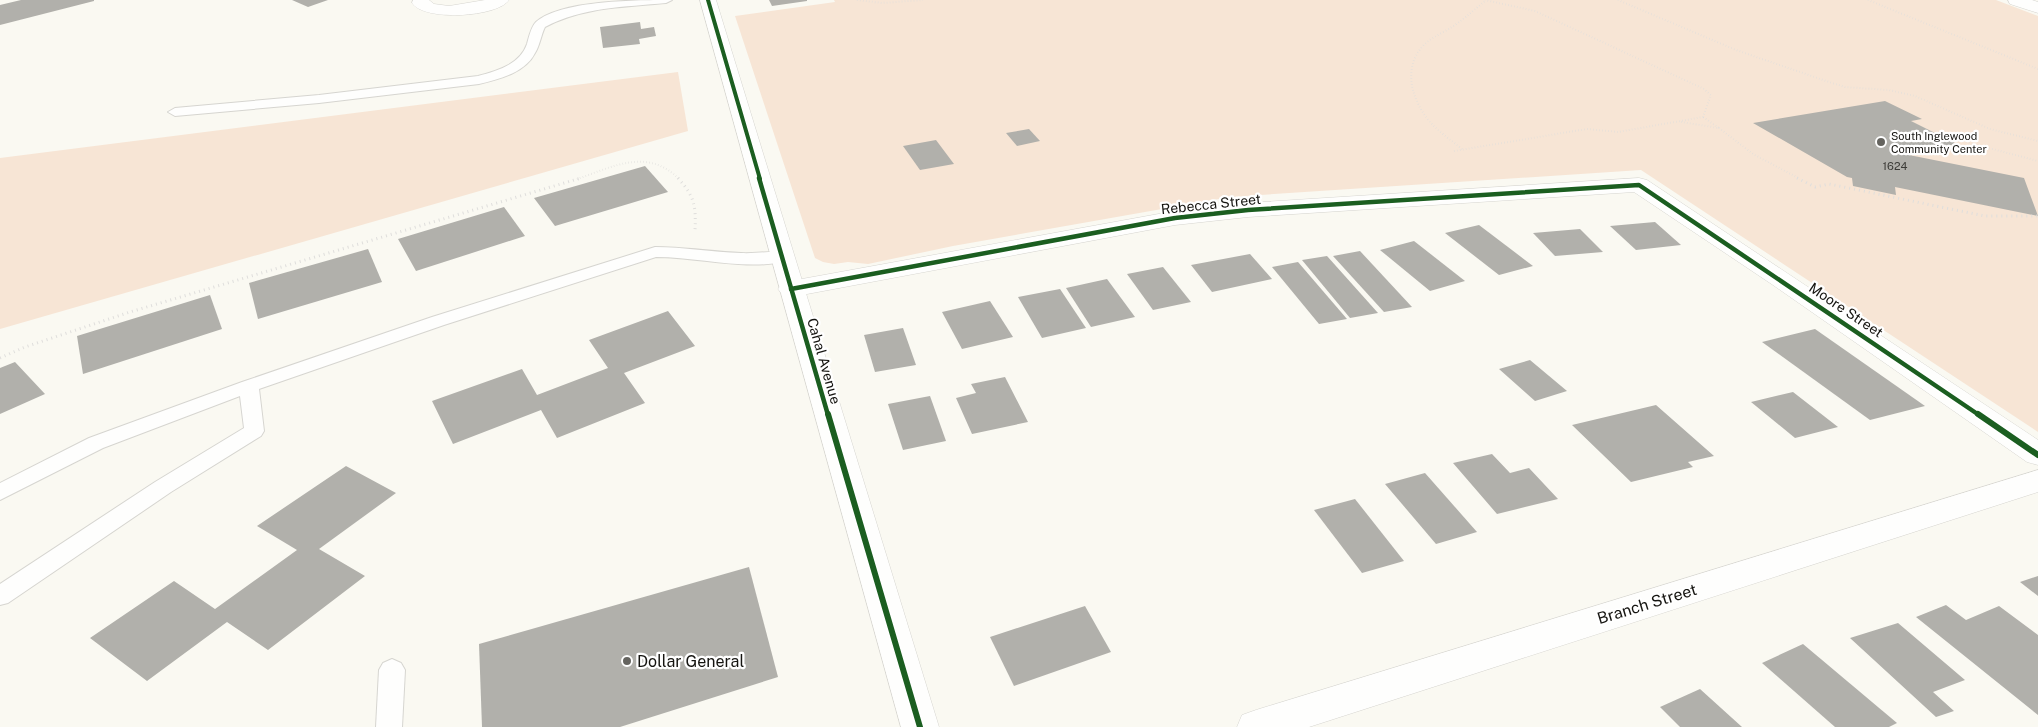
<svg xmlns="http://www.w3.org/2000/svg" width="2038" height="727" viewBox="0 0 2038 727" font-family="'Public Sans',sans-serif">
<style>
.green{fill:#f7e5d5}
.building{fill:#b1b0ab}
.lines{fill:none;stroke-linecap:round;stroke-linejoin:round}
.lane-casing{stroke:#d6d5d0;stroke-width:2}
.street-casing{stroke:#d6d5d0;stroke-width:1}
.secondary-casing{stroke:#d6d5d0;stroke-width:1}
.path-far1{stroke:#dfdedc;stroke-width:2;stroke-dasharray:0.5 2.5;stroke-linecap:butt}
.path{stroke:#dfdedc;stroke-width:3;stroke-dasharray:1 4;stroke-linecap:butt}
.lane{fill:#fefefd;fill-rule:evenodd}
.street{fill:#fefefd;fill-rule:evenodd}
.secondary{fill:#fefefd;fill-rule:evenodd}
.cycleway-far2-casing{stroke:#fff;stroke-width:5.5}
.cycleway-far1-casing{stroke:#fff;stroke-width:8}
.cycleway-casing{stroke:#fff;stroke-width:9}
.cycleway-far2{stroke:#1b5e20;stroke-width:4}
.cycleway-far1{stroke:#1b5e20;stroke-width:4.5}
.cycleway{stroke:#1b5e20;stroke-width:6}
.poi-dot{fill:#65645f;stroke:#fff;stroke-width:2}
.labels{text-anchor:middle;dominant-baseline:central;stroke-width:4.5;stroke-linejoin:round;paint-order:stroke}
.far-poi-label{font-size:11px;fill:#151410;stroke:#fff;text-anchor:start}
.number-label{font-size:11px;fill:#3c3b37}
.street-label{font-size:14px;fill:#151410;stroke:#fff}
.near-street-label{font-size:16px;fill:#151410;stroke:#fff}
.near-poi-label{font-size:16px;fill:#151410;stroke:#fff;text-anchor:start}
</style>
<rect width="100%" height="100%" fill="#faf9f2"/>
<g class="green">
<polygon points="834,0 1996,0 2038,16 2038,432 1641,170 1230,197 953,246 868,264 848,262 834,264 823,262 815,258 735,16 835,2"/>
<polygon points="678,72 688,131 0,329 0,158"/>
</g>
<g class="building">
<polygon points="21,0 94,0 94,1 0,25 0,5"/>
<polygon points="292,0 328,0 308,7"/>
<polygon points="769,0 807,0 807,1 772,6"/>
<polygon points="640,22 641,29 654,27 656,36 639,39 640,44 603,48 600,27"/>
<polygon points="1885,101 1922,119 1911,121 1957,144 1904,154 2024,178 2038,216 1895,187 1896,195 1853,186 1852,178 1847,177 1753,123"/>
<polygon points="1029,129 1040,141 1017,146 1006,133"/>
<polygon points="936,140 954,164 920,170 903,146"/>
<polygon points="645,166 668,192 555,226 534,198"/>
<polygon points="504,207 525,236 416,271 398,239"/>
<polygon points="1655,222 1681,245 1636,250 1610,226"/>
<polygon points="1479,225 1533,266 1499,275 1445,233"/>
<polygon points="1580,229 1603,252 1555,256 1533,233"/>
<polygon points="1414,241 1465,281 1430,291 1380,250"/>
<polygon points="368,249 382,282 258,319 249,283"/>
<polygon points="1360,251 1412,307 1384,312 1333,256"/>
<polygon points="1250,254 1272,279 1212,292 1191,265"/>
<polygon points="1327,256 1378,313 1350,318 1302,260"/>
<polygon points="1298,262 1347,319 1319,324 1272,267"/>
<polygon points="1163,267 1191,302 1153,310 1127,274"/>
<polygon points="1107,279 1135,317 1091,327 1066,288"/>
<polygon points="1060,289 1086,328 1042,338 1018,297"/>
<polygon points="210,295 222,329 83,374 77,336"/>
<polygon points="990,301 1013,337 962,349 942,312"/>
<polygon points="668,311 695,346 624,373 645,403 557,438 541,410 453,444 432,401 522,369 537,395 608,368 589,340"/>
<polygon points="903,328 916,365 875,372 864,335"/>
<polygon points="1815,329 1925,406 1870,420 1762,342"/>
<polygon points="1530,360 1567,391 1535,401 1499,369"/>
<polygon points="15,362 45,394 0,414 0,368"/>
<polygon points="1005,377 1028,422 972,434 956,398 976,393 971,384"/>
<polygon points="1793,392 1838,427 1795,438 1751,402"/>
<polygon points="930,396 946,441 903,450 888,404"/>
<polygon points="1656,405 1714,456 1688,462 1693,467 1631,482 1572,425"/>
<polygon points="1492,454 1510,473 1529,468 1558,499 1497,514 1453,463"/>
<polygon points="346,466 396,493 319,549 365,576 268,650 227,622 147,681 90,638 174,581 215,609 297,550 257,526"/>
<polygon points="1425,473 1477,532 1436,544 1385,484"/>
<polygon points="1355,499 1404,561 1362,573 1314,510"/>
<polygon points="749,567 778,677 620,727 482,727 479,644"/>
<polygon points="2038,576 2038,596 2020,582"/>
<polygon points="1946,605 1966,620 1999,606 2038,635 2038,715 1916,617"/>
<polygon points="1085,606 1111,652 1014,686 990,637"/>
<polygon points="1898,623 1965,680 1933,692 1954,711 1936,717 1850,638"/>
<polygon points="1803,644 1897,723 1889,727 1835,727 1762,663"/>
<polygon points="1700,689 1742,727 1680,727 1660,707"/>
</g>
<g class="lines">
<defs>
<g id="lane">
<path d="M672,0l-6,3c-41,4 -84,4 -121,24 -4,8 -5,18 -10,26 -10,20 -36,26 -56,31l-160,19 -144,13 -7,-4 7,-4 144,-13 159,-19c20,-5 42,-12 49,-32 2,-7 4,-17 9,-22 25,-22 103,-22 136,-22z"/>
<path d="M655,247c29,0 57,5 86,6 15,1 33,-3 47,0l2,4 -2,4c-43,10 -88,-4 -132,-4l-212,68 -185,64 5,42 -3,5 -90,56 -163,111 -8,2v-21l155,-102 89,-54 -4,-32 -137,52 -103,52v-17l89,-45 153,-56 190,-65z"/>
<polygon points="392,659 401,663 405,670 402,727 376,727 379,670 383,663"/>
</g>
<g id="street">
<path d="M413,0h16l5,4 15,2 36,-6h24c-11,17 -85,22 -97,3z"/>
<polygon points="2008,0 2032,0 2038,2 2038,13 2010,4"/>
<polygon points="1639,178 1647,180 2038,440 2038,465 2027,462 1773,285 1634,192 1248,217 1175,225 791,297 782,294 778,289 782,284 791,281 1175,211 1248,203"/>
</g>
<g id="secondary">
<polygon points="700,0 716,0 939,727 901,727"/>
<polygon points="2038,470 2038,492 1309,727 1237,727 1242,715 1256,710"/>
</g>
</defs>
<use href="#lane" class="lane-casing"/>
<use href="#street" class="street-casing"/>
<use href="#secondary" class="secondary-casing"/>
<g class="path-far1">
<polyline points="857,0 882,3 923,0"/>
<polyline points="1618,0 1736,50 1829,82 1845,87 1889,90 1915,96 1990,129 2038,141"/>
<polyline points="1868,0 2038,69"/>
<polyline points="1681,122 1719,128 1703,117"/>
<polyline points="1719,128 1753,154 1800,179"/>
<polyline points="1966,142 2038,161"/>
<path d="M1462,149c-11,-9 -23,-17 -32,-27 -18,-21 -28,-54 -7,-76 8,-9 20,-13 29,-19 12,-8 22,-17 33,-26"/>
<polyline points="1454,151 1587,129 1618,132 1703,117 1711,95 1704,89 1535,11 1485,0"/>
<path d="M577,179c36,-12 70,-32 102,0"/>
</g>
<g class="path">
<path d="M678,178c17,19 18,28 17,53"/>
<polyline points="1797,178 1815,187 1829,184 1985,216 2038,216"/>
<polyline points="0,358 25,347 130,312 581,178"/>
</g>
<use href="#lane" class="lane"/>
<use href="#street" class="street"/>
<use href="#secondary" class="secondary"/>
<defs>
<polyline id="cycleway-far2" points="708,0 760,179"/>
<g id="cycleway-far1">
<polyline points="759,178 828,415"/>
<polyline points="791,289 1175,218 1248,210 1639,185 1979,415"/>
</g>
<g id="cycleway">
<polyline points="828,414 920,727"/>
<polyline points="1978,414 2038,455"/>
</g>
</defs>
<use href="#cycleway-far2" class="cycleway-far2-casing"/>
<use href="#cycleway-far1" class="cycleway-far1-casing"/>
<use href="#cycleway" class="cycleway-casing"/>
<use href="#cycleway-far2" class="cycleway-far2"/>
<use href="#cycleway-far1" class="cycleway-far1"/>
<use href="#cycleway" class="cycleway"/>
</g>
<g class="poi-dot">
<circle cx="1881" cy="142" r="5"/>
<circle cx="627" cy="661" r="5"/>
</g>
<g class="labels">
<g class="far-poi-label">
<text x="1891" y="136">South Inglewood<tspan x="1891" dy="13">Community Center</tspan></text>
</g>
<g class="number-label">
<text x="1895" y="166">1624</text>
</g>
<g class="street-label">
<text transform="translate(1211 204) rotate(-6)">Rebecca Street</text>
<text transform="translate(1846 310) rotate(34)">Moore Street</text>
<text transform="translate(824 361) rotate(74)">Cahal Avenue</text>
</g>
<g class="near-street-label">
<text transform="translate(1647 604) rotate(-17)">Branch Street</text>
</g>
<g class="near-poi-label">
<text x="637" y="661">Dollar General</text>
</g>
</g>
</svg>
